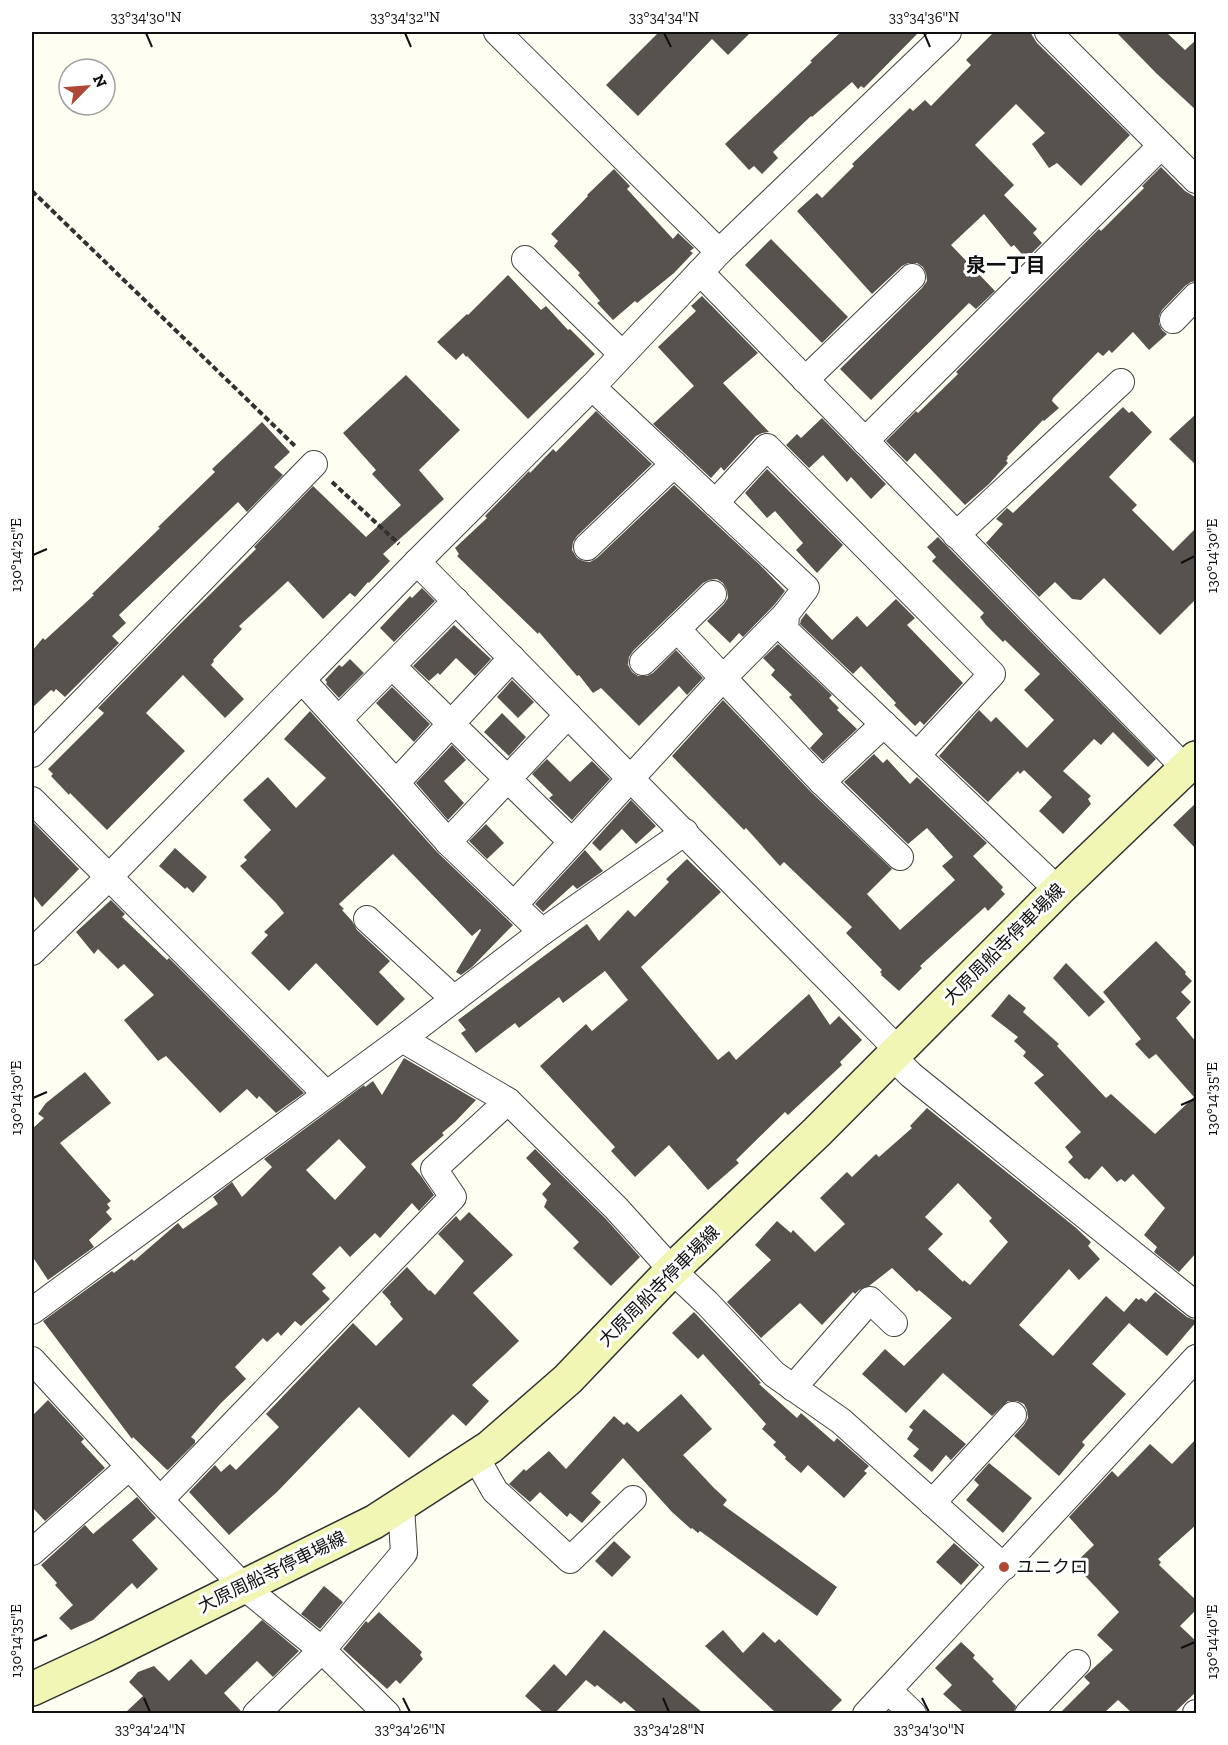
<svg xmlns="http://www.w3.org/2000/svg" width="1228" height="1745" viewBox="0 0 1228 1745" font-family="'Zilla Slab','Noto Sans JP',serif">
<style>
.building{fill:#57524d;fill-rule:evenodd}
.lines{fill:none;stroke-linecap:round;stroke-linejoin:round}
.minor-casing{stroke:#424242;stroke-width:28}
.secondary-casing{stroke:#313131;stroke-width:36}
.path{stroke:#313131;stroke-width:4;stroke-dasharray:6 3;stroke-linecap:butt}
.minor{stroke:#fff;stroke-width:26}
.secondary{stroke:#f1f6b5;stroke-width:33}
.ticks{fill:none;stroke:#0f0f0f;stroke-width:2}
.poi-dot{fill:#b14835;stroke:#fff;stroke-width:2}
.labels{text-anchor:middle;dominant-baseline:central;stroke-width:6;stroke-linejoin:round;paint-order:stroke}
.street-label{font-size:18px;fill:#0f0f0f;stroke:#fff}
.poi-label{font-size:18px;fill:#0f0f0f;stroke:#fff;text-anchor:start}
.neighbourhood-label{font-size:20px;font-weight:bold;fill:#0f0f0f;stroke:#fff}
.neatline{fill:none;stroke:#0f0f0f;stroke-width:2}
.ticks-label{font-size:15px;text-anchor:middle;fill:#0f0f0f}
</style>
<rect width="100%" height="100%" fill="#fefef3"/>
<g class="building">
<polygon points="659,32 751,32 728,55 712,39 638,116 606,85"/>
<polygon points="841,32 919,32 864,88 861,86 858,89 852,82 812,117 811,116 773,152 778,158 762,174 754,166 749,170 725,144 812,62 810,61"/>
<polygon points="994,32 1030,32 1037,43 1130,135 1081,186 1057,163 1049,168 1032,144 1045,133 1016,104 975,145 1014,185 1004,195 1037,229 1033,233 1042,243 1026,259 1014,245 1011,247 984,214 951,245 995,291 976,309 969,303 871,400 840,369 922,288 927,281 926,273 923,267 917,263 908,263 902,266 872,294 797,211 817,193 822,198 854,166 852,164 910,108 913,111 925,100 931,106 971,65 966,60"/>
<polygon points="1116,32 1166,32 1185,50 1197,39 1197,111 1156,73"/>
<polygon points="1161,167 1185,191 1197,198 1197,281 1191,282 1185,286 1162,310 1159,316 1159,324 1162,330 1167,334 1149,350 1133,332 1112,353 1109,350 1103,356 1098,352 1053,398 1052,401 1059,408 1044,421 1043,420 1007,457 1008,458 1006,461 1008,463 989,484 965,505 915,453 907,462 886,441 916,411 918,413 958,374 956,372 1099,229 1101,231 1144,188 1142,186"/>
<polygon points="614,169 630,186 627,189 673,239 678,233 694,248 690,251 693,253 674,273 637,303 635,301 613,320 597,303 600,301 578,275 580,273 554,246 558,241 551,234 588,196 587,195"/>
<polygon points="771,239 848,317 822,343 745,265"/>
<polygon points="508,275 541,310 546,306 568,330 570,329 595,354 528,419 467,356 466,357 463,353 456,360 437,342 467,314 468,315"/>
<polygon points="702,296 758,353 723,383 769,432 762,433 756,436 724,471 721,467 711,478 653,424 694,386 658,347 696,311 691,306"/>
<polygon points="406,375 460,430 419,470 444,499 383,554 390,561 369,583 368,582 355,597 350,593 323,619 288,581 239,626 242,629 213,660 214,661 211,665 244,699 225,718 183,675 146,713 185,751 107,830 70,793 69,795 51,776 53,774 48,769 104,713 98,708 173,631 256,549 254,547 313,486 366,537 401,505 372,474 376,470 343,433"/>
<polygon points="1123,407 1129,413 1132,411 1152,432 1109,477 1137,505 1132,510 1173,551 1197,527 1197,598 1160,635 1104,578 1081,600 1072,599 1055,582 1039,597 986,543 1003,524 996,519 1007,508 1013,513"/>
<polygon points="596,411 652,464 577,536 573,542 572,550 577,558 583,561 590,562 597,558 674,485 760,565 785,591 775,604 743,637 739,633 730,643 707,621 724,604 728,598 727,590 723,583 717,579 709,580 703,583 633,651 629,657 628,665 632,672 638,676 647,676 653,673 676,650 703,678 687,695 679,686 639,726 601,688 593,693 579,675 577,676 539,632 538,634 457,556 459,554 455,548 487,518 485,516 529,471 530,473 553,449 556,452"/>
<polygon points="1197,413 1197,466 1169,439"/>
<polygon points="822,418 886,484 871,499 851,477 847,482 823,455 809,468 786,445 797,434 801,438"/>
<polygon points="262,422 290,452 274,467 283,475 247,512 238,502 119,615 126,623 112,636 119,643 65,697 56,689 54,692 51,690 32,708 32,651 43,638 45,640 94,595 92,594 160,528 158,527 215,472 212,469"/>
<polygon points="767,469 843,545 817,573 796,550 803,543 775,511 767,518 745,493"/>
<polygon points="938,537 1156,759 1148,767 1113,732 1101,745 1094,739 1063,771 1091,796 1088,799 1091,804 1063,834 1039,811 1052,797 1024,770 1020,774 1018,771 988,802 939,756 979,710 991,722 996,717 1027,748 1054,720 1024,690 1040,674 1005,640 1003,642 986,625 980,617 984,613 932,561 936,557 927,547"/>
<polygon points="422,588 435,601 394,642 380,628 410,596 412,598"/>
<polygon points="896,599 915,618 907,625 963,683 924,725 920,721 915,726 894,705 896,703 861,666 853,674 800,624 801,620 806,613 832,640 857,616 867,627"/>
<polygon points="454,625 491,659 475,676 456,658 440,675 438,673 429,681 413,666"/>
<polygon points="778,644 832,695 829,698 839,708 837,710 857,729 823,761 810,748 823,734 789,697 792,695 771,675 775,670 763,658"/>
<polygon points="350,659 364,673 339,698 326,684 327,682 325,680 339,665 342,667"/>
<polygon points="512,680 534,702 518,718 497,697"/>
<polygon points="392,687 430,724 414,742 376,703"/>
<polygon points="723,700 811,792 892,869 867,894 900,930 955,880 942,866 953,857 927,828 908,844 844,782 874,754 883,763 887,759 910,784 917,777 987,843 973,856 1003,887 1001,890 1005,894 988,911 985,907 920,966 922,968 899,991 881,975 882,974 880,972 882,970 846,933 852,927 784,862 780,866 746,828 744,830 672,756"/>
<polygon points="310,711 437,852 513,925 472,967 461,975 456,972 481,930 480,929 472,936 393,854 339,904 344,909 342,910 352,921 357,930 390,961 379,972 405,999 377,1026 316,963 289,991 251,953 268,935 264,932 284,913 276,903 240,866 247,860 244,857 271,830 243,800 268,777 296,808 326,778 284,739"/>
<polygon points="502,713 526,737 509,756 484,732"/>
<polygon points="452,745 466,760 444,781 464,803 448,820 416,783"/>
<polygon points="547,759 570,782 592,761 610,779 572,820 549,798 553,795 532,774"/>
<polygon points="631,800 656,826 636,844 622,829 600,851 592,843"/>
<polygon points="1197,802 1197,850 1173,825"/>
<polygon points="32,821 79,869 42,907 32,894"/>
<polygon points="486,824 504,843 487,859 469,841"/>
<polygon points="175,848 207,877 193,893 187,887 185,889 159,866"/>
<polygon points="585,850 603,871 577,889 573,885 543,912 535,904"/>
<polygon points="687,859 721,892 641,967 718,1060 729,1051 736,1060 809,994 830,1025 839,1016 862,1040 840,1062 842,1065 788,1115 785,1112 736,1160 739,1163 708,1190 669,1145 635,1177 611,1151 615,1147 540,1066 586,1024 592,1031 628,1000 605,971 563,1003 559,997 519,1028 515,1023 476,1053 461,1033 466,1030 458,1020 587,924 599,941 628,910 635,917 669,882 666,879"/>
<polygon points="111,900 125,914 122,917 167,960 169,958 304,1093 276,1113 259,1096 257,1099 247,1089 220,1113 166,1056 158,1061 124,1020 154,995 124,964 118,969 98,949 94,954 76,932"/>
<polygon points="1156,941 1186,972 1185,974 1192,981 1181,992 1191,1002 1176,1018 1197,1043 1197,1252 1179,1272 1154,1252 1157,1247 1144,1235 1165,1208 1133,1174 1125,1182 1121,1179 1117,1182 1102,1166 1089,1180 1087,1178 1085,1179 1068,1162 1073,1157 1065,1147 1081,1132 1034,1083 1044,1075 1023,1056 1026,1052 1014,1041 1018,1037 991,1016 1009,994 1026,1008 1023,1012 1059,1044 1057,1046 1106,1098 1111,1094 1155,1134 1194,1097 1156,1054 1149,1059 1135,1044 1141,1039 1103,992"/>
<polygon points="1066,963 1105,1002 1089,1017 1053,978"/>
<path d="M404,1058l72,42 -21,22 -13,11 2,2 -33,29 10,12 13,19 -15,16 -7,-8 -32,35 -5,-5 -25,24 -10,-11 -28,28 14,14 -4,3 8,8 -29,27 -6,-5 -14,15 -3,-4 -11,10 -4,-4 -28,29 11,12 -25,24 -30,34 4,3v3l-27,27 -2,-1 -33,-32 -1,2 -89,-118 69,-50 2,2 18,-14 2,2 44,-38 5,6 35,-25 -5,-7 19,-15 10,15 30,-30 -8,-8 100,-74 1,2 8,-6 9,14zM339,1139l27,28 -31,33 -29,-30z"/>
<polygon points="85,1072 111,1103 60,1143 111,1201 107,1204 110,1208 106,1212 112,1219 89,1240 94,1247 48,1280 32,1256 32,1129 44,1118 38,1114 46,1103"/>
<path d="M927,1108l148,119 16,15 -3,4 12,13 -21,21 -10,-11 -50,56 34,31 53,-60 18,16 12,-14 3,2 2,-2 5,4 9,-10 32,25 10,4 -30,35 -38,-33 -37,41 34,30 -44,48 3,3 -26,31 -45,-40 10,-11 4,-7 -1,-8 -3,-6 -7,-3h-9l-16,15 -49,-43 -37,40 -44,-39 23,-25 19,17 48,-48 -33,-28 -2,2 -25,-24 -23,18 -10,4 -4,4 -2,-2 -31,33 -22,-22 -39,35 -34,-36 44,-42 -16,-15 22,-24 14,12 2,-3 22,22 30,-28 -25,-26 27,-26 5,5 24,-23 3,3 33,-29 -2,-2zM958,1183l34,35 -3,3 19,21 -38,43 -6,-5 -1,2 -35,-33 15,-15 -18,-17z"/>
<polygon points="535,1149 605,1218 640,1257 611,1286 573,1248 579,1242 544,1207 547,1200 542,1194 551,1184 526,1158"/>
<polygon points="469,1212 513,1255 473,1293 519,1341 472,1385 489,1401 466,1426 453,1414 409,1458 359,1407 277,1492 229,1535 189,1492 215,1465 221,1472 230,1464 236,1470 279,1427 266,1414 353,1323 376,1346 403,1319 390,1304 391,1302 382,1292 407,1267 429,1291 430,1290 435,1295 464,1261 438,1234 456,1216 460,1221"/>
<polygon points="694,1312 761,1383 759,1384 797,1418 801,1413 834,1442 837,1438 869,1466 864,1471 867,1473 844,1498 808,1465 801,1473 785,1459 786,1457 773,1445 776,1442 762,1429 766,1424 703,1354 698,1359 672,1333"/>
<polygon points="681,1394 712,1429 683,1455 714,1488 727,1500 723,1505 837,1587 817,1616 700,1531 698,1533 692,1528 691,1529 672,1512 623,1458 591,1493 601,1502 582,1523 570,1513 567,1517 540,1492 530,1502 509,1484 524,1469 526,1471 549,1451 566,1469 614,1416 624,1425 627,1422 638,1432"/>
<polygon points="48,1400 84,1439 81,1442 105,1468 45,1521 32,1507 32,1416"/>
<polygon points="924,1409 966,1444 951,1460 946,1455 932,1472 913,1456 919,1449 907,1439 913,1430 909,1427"/>
<polygon points="1197,1438 1197,1524 1158,1559 1161,1562 1159,1565 1197,1601 1197,1609 1180,1626 1197,1642 1197,1691 1174,1713 1132,1713 1118,1700 1104,1713 1060,1713 1090,1683 1084,1677 1113,1650 1097,1635 1119,1612 1074,1564 1094,1545 1069,1517 1112,1471 1118,1477 1150,1444 1172,1464"/>
<polygon points="989,1463 1032,1498 1003,1533 966,1500 979,1485 974,1480"/>
<polygon points="137,1497 156,1518 132,1540 158,1569 137,1589 132,1583 93,1620 71,1630 59,1618 73,1605 55,1585 57,1583 41,1565 85,1525 93,1534"/>
<polygon points="614,1541 631,1557 612,1577 595,1561"/>
<polygon points="954,1543 979,1565 961,1585 936,1562"/>
<polygon points="324,1586 343,1602 320,1629 301,1614"/>
<polygon points="379,1612 422,1652 420,1655 423,1659 400,1684 396,1680 387,1689 343,1649 366,1621 368,1623"/>
<polygon points="262,1620 299,1651 273,1677 257,1661 224,1693 241,1711 241,1713 125,1713 143,1696 129,1682 138,1672 154,1666 169,1681 191,1659 206,1675"/>
<polygon points="604,1630 641,1661 703,1713 638,1713 624,1701 621,1704 597,1685 595,1687 586,1680 555,1713 544,1713 525,1696 554,1664 566,1676"/>
<polygon points="723,1630 743,1653 763,1632 775,1643 779,1639 842,1700 829,1713 776,1713 705,1646"/>
<polygon points="961,1642 975,1655 973,1658 994,1679 992,1681 1016,1706 1013,1713 964,1713 943,1694 952,1685 935,1668"/>
</g>
<g class="lines">
<defs>
<g id="minor">
<polyline points="497,32 719,252"/>
<polyline points="1048,32 1196,180"/>
<polyline points="525,259 622,354"/>
<polyline points="700,272 1185,768"/>
<polyline points="1173,320 1196,296"/>
<polyline points="805,380 912,277"/>
<polyline points="592,387 806,588 786,614 785,630 1058,890"/>
<polyline points="865,441 1161,146"/>
<polyline points="715,503 767,447 992,674 917,755"/>
<polyline points="956,535 1121,382"/>
<polyline points="587,547 674,464"/>
<polyline points="417,562 898,1050"/>
<polyline points="786,614 723,678 822,782 884,724"/>
<polyline points="643,662 713,594"/>
<polyline points="392,666 572,842"/>
<polyline points="302,680 396,783 448,842 542,932"/>
<polyline points="339,719 456,601"/>
<polyline points="32,754 314,464"/>
<polyline points="822,782 900,857"/>
<polyline points="396,783 512,658"/>
<polyline points="32,800 326,1094"/>
<polyline points="448,842 568,715"/>
<polyline points="514,905 723,678 677,629"/>
<polyline points="367,919 454,999"/>
<polyline points="32,952 109,877 417,562 592,387 719,252 948,32"/>
<polyline points="402,1039 508,1101 616,1208 672,1270 707,1303 774,1374 841,1421 1004,1567"/>
<polyline points="892,1056 911,1075 1196,1305"/>
<polyline points="32,1311 402,1039 542,932 685,832"/>
<polyline points="32,1360 160,1500 243,1586 322,1650 387,1714"/>
<polyline points="793,1388 870,1300 894,1323"/>
<polyline points="475,1456 495,1491 570,1560 633,1499"/>
<polyline points="160,1500 453,1197 434,1169 508,1101"/>
<polyline points="932,1503 1013,1415"/>
<polyline points="32,1552 129,1467"/>
<polyline points="889,1691 913,1714"/>
<polyline points="256,1714 322,1650 404,1553 401,1506"/>
<polyline points="866,1714 1196,1358"/>
<polyline points="1028,1714 1077,1663"/>
<polyline points="1196,1714 1196,1713"/>
</g>
<polyline id="secondary" points="32,1689 103,1656 374,1522 490,1447 568,1379 672,1270 817,1132 1058,890 1196,758"/>
</defs>
<use href="#minor" class="minor-casing"/>
<use href="#secondary" class="secondary-casing"/>
<g class="path">
<polyline points="32,191 296,447"/>
<polyline points="332,482 399,544"/>
</g>
<use href="#minor" class="minor"/>
<use href="#secondary" class="secondary"/>
</g>
<path class="ticks" d="M146,33l6,14M405,33l6,14M664,33l7,14M924,33l6,14M33,555l14,-6M1181,563l14,-7M33,1098l14,-6M1181,1105l14,-6M33,1641l14,-6M1181,1648l14,-6M144,1698l6,14M403,1698l7,14M663,1698l6,14M922,1698l7,14"/>
<circle class="poi-dot" cx="1004" cy="1567" r="6"/>
<g class="labels">
<g class="street-label">
<text transform="translate(1004 944) rotate(-45)">大原周船寺停車場線</text>
<text transform="translate(659 1286) rotate(-45)">大原周船寺停車場線</text>
<text transform="translate(272 1572) rotate(-26)">大原周船寺停車場線</text>
</g>
<g class="poi-label">
<text x="1016" y="1567">ユニクロ</text>
</g>
<g class="neighbourhood-label">
<text x="1006" y="265">泉一丁目</text>
</g>
</g>
<rect width="1228" height="1745" fill="none" stroke="#ffffff" stroke-width="66"/>
<g transform="translate(87 87) rotate(65)"><circle r="28" fill="#ffffff" stroke="#9f9f9f" stroke-width="1.5"/>
<path d="M0-4.5L10 22L0 15L-10 22Z" fill="#b14835"/>
<text y="-9" font-size="16" font-weight="bold" text-anchor="middle" fill="#0f0f0f">N</text>
</g>
<rect x="33" y="33" width="1162" height="1679" class="neatline"/>
<g class="ticks-label">
<text x="146" y="22">33°34'30"N</text>
<text x="405" y="22">33°34'32"N</text>
<text x="664" y="22">33°34'34"N</text>
<text x="924" y="22">33°34'36"N</text>
<text transform="translate(16 555) rotate(-90)" y="5">130°14'25"E</text>
<text transform="translate(1212 556) rotate(-90)" y="5">130°14'30"E</text>
<text transform="translate(16 1098) rotate(-90)" y="5">130°14'30"E</text>
<text transform="translate(1212 1099) rotate(-90)" y="5">130°14'35"E</text>
<text transform="translate(16 1641) rotate(-90)" y="5">130°14'35"E</text>
<text transform="translate(1212 1642) rotate(-90)" y="5">130°14'40"E</text>
<text x="150" y="1734">33°34'24"N</text>
<text x="410" y="1734">33°34'26"N</text>
<text x="669" y="1734">33°34'28"N</text>
<text x="929" y="1734">33°34'30"N</text>
</g>
</svg>
